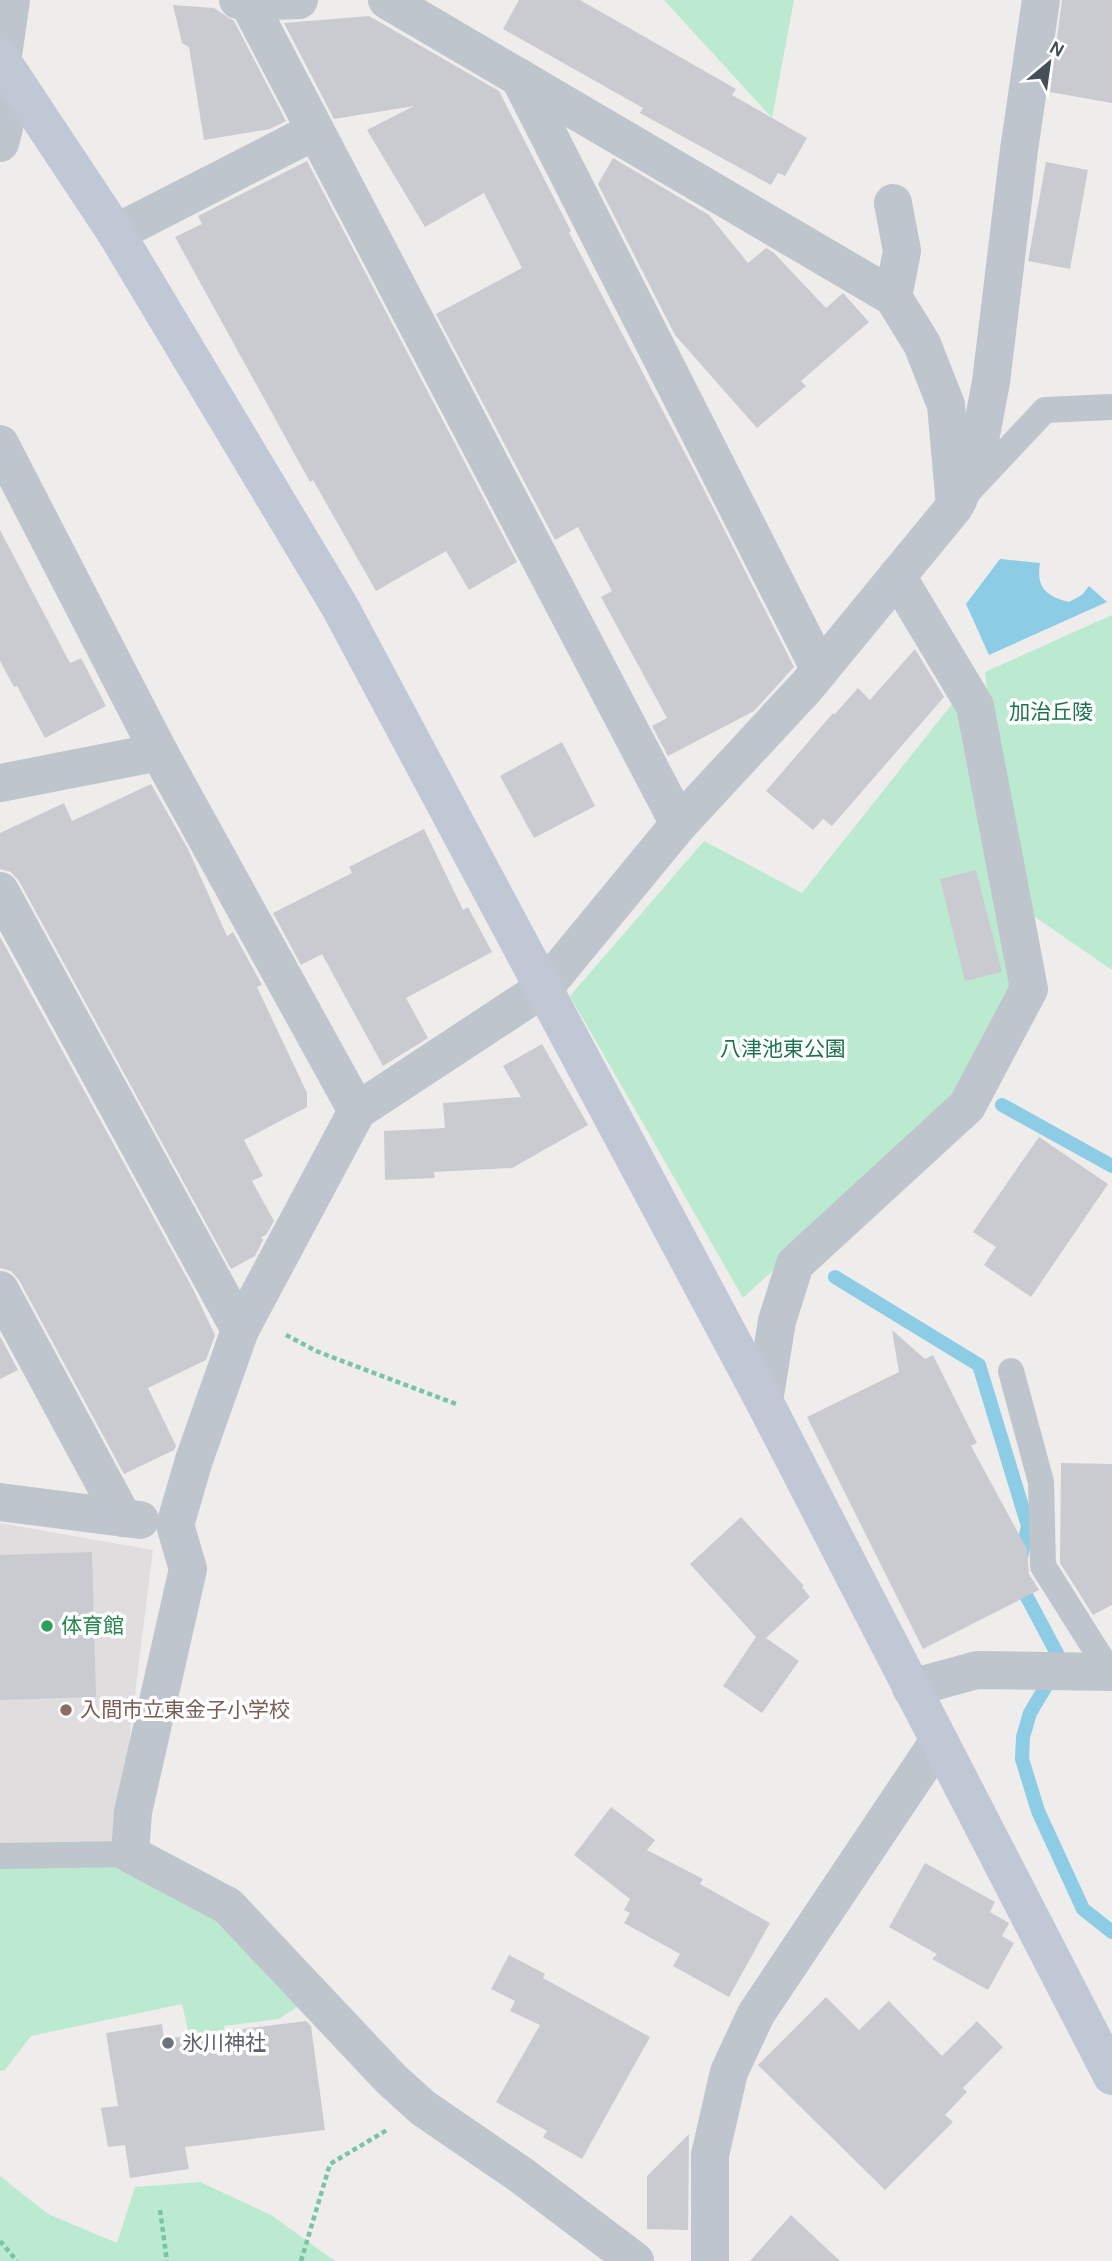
<svg xmlns="http://www.w3.org/2000/svg" width="1112" height="2261" viewBox="0 0 1112 2261" font-family="Karla,'Noto Sans JP',sans-serif">
<style>
.education{fill:#dfdddd}
.green{fill:#bcead1}
.water{fill:#8ccce4}
.lines{fill:none;stroke-linecap:round;stroke-linejoin:round}
.stream{stroke:#8ccce4;stroke-width:14}
.building{fill:#cacbd0}
.path{stroke:#77c5a4;stroke-width:4.5;stroke-dasharray:5 3.5;stroke-linecap:butt}
.lane{stroke:#bec5cd;stroke-width:26}
.street{stroke:#bec5cd;stroke-width:38}
.secondary{stroke:#bfc8d4;stroke-width:38}
.leisure-dot{fill:#2e9e5b;stroke:#fff;stroke-width:2.5}
.education-dot{fill:#8d6e63;stroke:#fff;stroke-width:2.5}
.worship-dot{fill:#6b7280;stroke:#fff;stroke-width:2.5}
.labels{text-anchor:middle;dominant-baseline:central;stroke-width:7;stroke-linejoin:round;paint-order:stroke}
.park-label{font-size:21px;fill:#1d734e;stroke:#fff}
.leisure-label{font-size:21px;fill:#27864d;stroke:#fff;text-anchor:start}
.education-label{font-size:21px;fill:#785e54;stroke:#fff;text-anchor:start}
.worship-label{font-size:21px;fill:#5b616d;stroke:#fff;text-anchor:start}
</style>
<rect width="100%" height="100%" fill="#efecec"/>
<polygon class="education" points="0,1523 153,1550 113,1870 0,1872"/>
<g class="green">
<polygon points="664,0 794,0 772,118"/>
<polygon points="1112,615 1112,970 1013,902 985,672"/>
<polygon points="956,699 1017,990 958,1101 743,1298 570,996 704,841 802,893"/>
<polygon points="130,1862 222,1904 306,2001 279,2019 224,2026 230,2081 194,2056 182,2004 31,2036 5,2070 0,2071 0,1864"/>
<polygon points="0,2176 48,2214 117,2243 135,2187 200,2182 271,2215 335,2261 0,2261"/>
</g>
<path class="water" d="M1000,559l40,4c-4,25 6,33 29,39l13,-7 7,-9 18,16 -118,53 -23,-51z"/>
<g class="lines">
<g class="stream">
<polyline points="1002,1105 1112,1166"/>
<polyline points="835,1277 979,1365 1028,1526 1020,1561"/>
<polyline points="1018,1580 1061,1661 1030,1713 1023,1737 1022,1759 1038,1811 1083,1909 1112,1932"/>
</g>
</g>
<g class="building">
<polygon points="519,0 580,0 736,89 732,95 807,138 785,176 778,173 771,185 640,113 643,108 503,29"/>
<polygon points="1062,0 1112,0 1112,103 1050,92"/>
<polygon points="173,5 214,8 234,21 286,121 270,129 204,140 189,47 182,43"/>
<polygon points="369,16 499,91 571,231 569,233 573,240 696,474 794,667 754,711 668,756 652,726 667,718 601,597 612,591 578,527 555,540 436,314 522,268 484,193 425,227 367,130 414,106 334,119 284,23"/>
<polygon points="613,158 709,215 748,263 766,248 773,252 826,308 843,293 869,322 801,381 806,386 757,428 675,335 598,184"/>
<polygon points="307,161 517,562 469,590 446,551 376,591 313,480 310,482 175,237 202,224 198,216"/>
<polygon points="1046,162 1088,170 1070,269 1028,261"/>
<polygon points="0,530 70,663 81,658 106,706 45,738 17,686 14,687 0,661"/>
<polygon points="915,649 944,697 832,826 823,819 813,830 766,791 833,713 834,715 858,688 870,700"/>
<polygon points="562,742 595,806 534,838 500,776"/>
<polygon points="151,784 188,849 227,936 233,932 262,985 257,987 307,1093 307,1107 244,1140 263,1176 252,1181 274,1221 266,1235 261,1237 263,1240 255,1256 231,1269 19,881 11,872 0,869 0,833 64,803 72,821"/>
<polygon points="424,829 463,910 468,907 492,952 406,998 428,1038 383,1066 322,954 301,965 273,913 352,873 349,867"/>
<polygon points="976,870 1002,972 965,981 940,879"/>
<polygon points="0,937 193,1289 215,1335 206,1360 148,1388 176,1446 174,1450 124,1474 19,1280 11,1271 0,1268"/>
<polygon points="542,1044 588,1125 512,1168 434,1172 435,1178 385,1180 384,1131 445,1128 443,1103 521,1097 503,1066"/>
<polygon points="1039,1137 1108,1184 1031,1297 984,1265 996,1247 973,1232"/>
<polygon points="892,1330 925,1359 933,1355 977,1443 971,1446 1027,1549 1029,1574 1039,1590 923,1649 807,1417 899,1372"/>
<polygon points="0,1336 18,1370 0,1379"/>
<polygon points="1061,1463 1112,1464 1112,1605 1093,1615 1060,1563"/>
<polygon points="741,1517 804,1586 802,1587 810,1597 766,1638 799,1661 762,1713 723,1686 756,1637 690,1564"/>
<polygon points="92,1552 96,1697 0,1700 0,1555"/>
<polygon points="611,1807 655,1840 647,1850 703,1879 700,1884 770,1923 729,1997 673,1966 680,1954 624,1923 630,1913 624,1910 630,1899 574,1855"/>
<polygon points="925,1863 995,1902 990,1912 1009,1923 1002,1936 1014,1943 988,1990 932,1959 937,1954 889,1927"/>
<polygon points="509,1955 545,1974 543,1978 650,2037 582,2159 543,2137 547,2131 496,2102 540,2025 510,2011 515,2001 491,1989"/>
<polygon points="826,1997 859,2030 889,2001 942,2056 977,2021 1003,2047 963,2088 967,2092 945,2115 953,2122 885,2190 758,2065"/>
<polygon points="306,2021 311,2026 325,2130 185,2147 189,2169 130,2178 125,2145 108,2147 101,2108 118,2106 106,2033 162,2024 164,2039"/>
<polygon points="689,2134 688,2230 647,2229 647,2176"/>
<polygon points="791,2215 840,2261 750,2261"/>
</g>
<g class="lines">
<g class="path">
<polyline points="286,1335 316,1351 456,1404"/>
<polyline points="160,2210 167,2261"/>
<polyline points="0,2241 17,2261"/>
<polyline points="301,2261 330,2164 387,2130"/>
</g>
<g class="lane">
<polyline points="968,492 1045,410 1110,407"/>
<polyline points="1011,1371 1041,1482 1043,1566 1109,1671"/>
<polyline points="0,1856 130,1854"/>
</g>
<g class="street">
<polyline points="238,0 248,2 299,0"/>
<polyline points="247,0 679,824"/>
<polyline points="387,0 893,297 922,344 946,405 955,506 807,686 679,824 544,988 357,1111 240,1330 194,1460 175,1525 188,1569 133,1812 130,1854 228,1906 391,2079 423,2108 521,2175 635,2261"/>
<polyline points="519,77 820,670"/>
<polyline points="0,143 4,128 2,62 11,0"/>
<polyline points="893,203 902,251 893,297"/>
<polyline points="116,233 315,131"/>
<polyline points="0,444 159,752 357,1111"/>
<polyline points="958,500 978,451 991,382 1019,150 1041,0"/>
<polyline points="0,783 159,752"/>
<polyline points="0,891 240,1330"/>
<polyline points="0,1290 123,1518"/>
<polyline points="764,1401 777,1321 795,1264 967,1106 1029,989 975,706 897,576"/>
<polyline points="0,1502 140,1520"/>
<polyline points="911,1688 977,1670 1112,1672"/>
<polyline points="710,2261 710,2155 729,2072 756,2014 938,1742"/>
</g>
<polyline class="secondary" points="0,58 116,233 340,607 764,1401 1112,2076"/>
</g>
<circle class="leisure-dot" cx="47" cy="1626" r="7"/>
<circle class="education-dot" cx="66" cy="1710" r="7"/>
<circle class="worship-dot" cx="168" cy="2043" r="7"/>
<g class="labels">
<g class="park-label">
<text x="1051" y="712">加治丘陵</text>
<text x="783" y="1049">八津池東公園</text>
</g>
<g class="leisure-label">
<text x="61" y="1626">体育館</text>
</g>
<g class="education-label">
<text x="80" y="1710">入間市立東金子小学校</text>
</g>
<g class="worship-label">
<text x="182" y="2043">氷川神社</text>
</g>
</g>
<g transform="translate(1049 63) rotate(29)" stroke="#ffffff" stroke-width="5" paint-order="stroke">
<path d="M0-5L12 26L0 18L-12 26Z" fill="#464e58"/>
<text y="-10" font-size="19" font-weight="bold" text-anchor="middle" fill="#464e58">N</text>
</g>
</svg>
